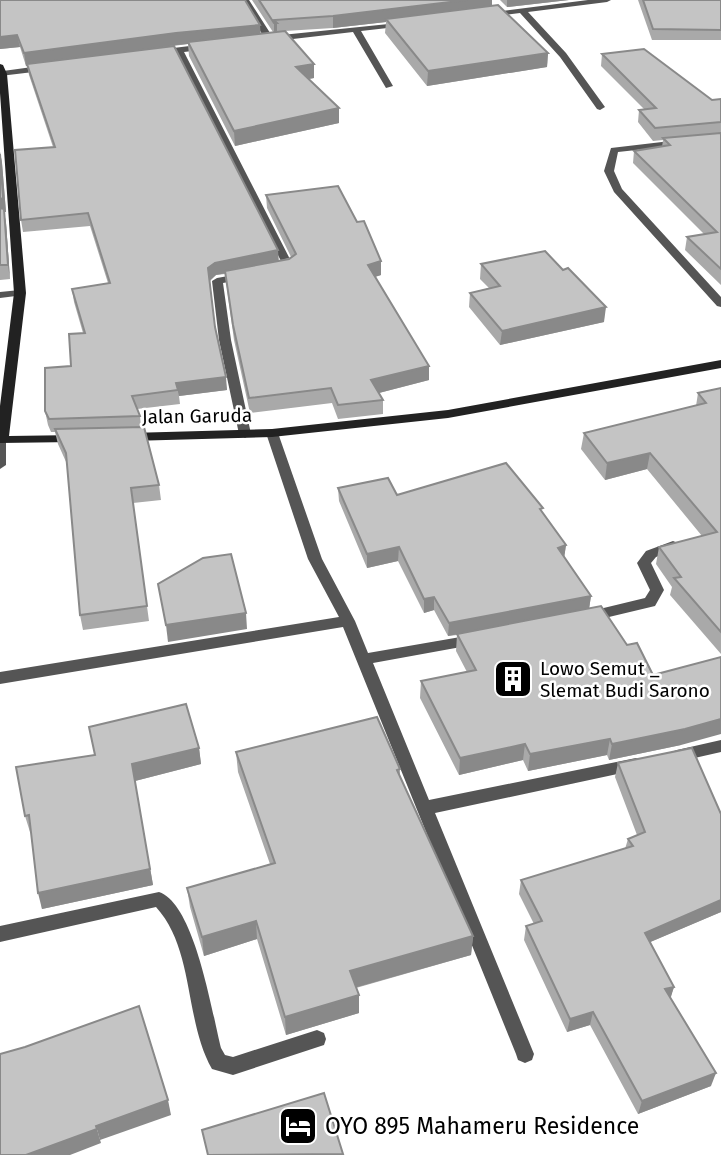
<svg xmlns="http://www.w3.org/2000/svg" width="721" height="1155" viewBox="0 0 721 1155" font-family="'Fira Sans',sans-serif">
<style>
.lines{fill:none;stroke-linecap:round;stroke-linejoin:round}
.minor{fill:#555;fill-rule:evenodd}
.secondary{fill:#222;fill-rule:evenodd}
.wall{fill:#a9a9a9}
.shaded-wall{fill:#898989}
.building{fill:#c4c4c4;stroke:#898989;stroke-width:2}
.labels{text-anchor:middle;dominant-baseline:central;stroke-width:5;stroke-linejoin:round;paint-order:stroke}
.street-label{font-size:19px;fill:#000;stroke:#fff}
.poi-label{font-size:19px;fill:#000;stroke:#fff;text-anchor:start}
.near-poi-label{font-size:23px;fill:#000;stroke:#fff;text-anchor:start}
</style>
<rect width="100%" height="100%" fill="#fff"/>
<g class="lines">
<g class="minor">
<polygon points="241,0 249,0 272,36 408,22 409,24 405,26 361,31 393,86 386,88 353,32 267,42"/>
<polygon points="588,0 611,0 607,2 528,12 566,53 605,107 600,110 597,109 560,57 520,13 487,17 483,15 487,13"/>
<polygon points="206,44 210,47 209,49 184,52 294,267 293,269 282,272 277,269 283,265 176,53 157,56 153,53 157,50"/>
<polygon points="47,65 50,66 50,70 0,76 0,72 3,71"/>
<polygon points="679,140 682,141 682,145 618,152 614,171 622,189 721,297 721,307 717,306 614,192 604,171 611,148"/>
<polygon points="245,273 250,276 249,278 223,283 231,340 251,434 245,438 239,434 219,340 212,281 217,278"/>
<polygon points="20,290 24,291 24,295 0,298 0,292"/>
<polygon points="272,429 278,433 322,559 355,621 368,653 472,635 477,636 479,640 477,644 472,645 373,663 429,800 636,758 642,760 644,764 642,768 636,770 435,813 534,1054 532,1060 525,1063 518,1060 516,1054 343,627 0,684 0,672 339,617 308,559 266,433"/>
<polygon points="0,436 6,440 6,465 0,469"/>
<polygon points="673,541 678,543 680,546 678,549 656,557 651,563 664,590 655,606 588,622 583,621 581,617 583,613 645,598 650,590 637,563 646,551"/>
<polygon points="721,740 721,752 677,762 671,760 669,756 671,752 677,750"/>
<path d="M159,892c36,12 53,121 62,156l4,7 8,2 84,-27 7,3 2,6 -2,6 -91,30 -21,-6c-28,-49 -17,-119 -56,-162l-156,35v-16z"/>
</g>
<g class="secondary">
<polygon points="0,64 3,65 7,74 26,293 9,436 78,435 80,438 74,442 0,443 0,406 14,293 0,93"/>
<polygon points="721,360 721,368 448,418 272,437 130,441 124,437 130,433 272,429 448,410"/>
</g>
</g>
<g class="wall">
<polygon points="0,0 260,34 273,32 252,0 492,0 492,6 548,53 547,67 427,86 385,33 386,22 333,28 285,31 314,78 309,79 339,123 235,146 189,56 188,44 121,53 279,261 291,257 267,208 266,195 357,222 381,261 381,275 375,277 429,366 429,380 379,393 383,400 383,414 338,419 332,403 250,413 234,340 225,274 216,275 210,281 215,327 227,390 179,396 180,404 137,409 140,416 141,427 159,485 161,500 133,503 149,621 83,630 80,615 67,464 58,444 55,432 51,432 48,425 45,411 71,366 83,333 74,302 72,289 108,283 90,226 23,232 21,220 53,147 29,75 27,65 26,66 20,47 0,49"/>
<polygon points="500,0 569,0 507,7"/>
<polygon points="638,0 721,0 721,40 652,40"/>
<polygon points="602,54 712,100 721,99 721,285 685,250 687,237 704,234 633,163 634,151 662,147 663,140 653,141 638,122 639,110 644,109 601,66"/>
<polygon points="0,152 2,163 6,212 4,212 6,223 10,279 0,280"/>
<polygon points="481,264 563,270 604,322 500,345 469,307 470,293 489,288 480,279"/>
<polygon points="721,388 721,654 670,595 672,587 656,564 659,547 702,536 647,469 605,480 581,449 584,433 696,406 698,393"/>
<polygon points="338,488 543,513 566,545 564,557 591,596 589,609 681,745 609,760 607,755 528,771 523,760 459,775 420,698 421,681 467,672 456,651 457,635 448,636 434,610 424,613 398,561 367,568 339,501"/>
<polygon points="199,748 201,764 135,781 153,885 42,909 31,832 30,832 25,816"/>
<polygon points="236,752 400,769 400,777 473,936 471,955 356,988 359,1013 286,1035 257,939 204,956 190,907 187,888 270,864 238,772"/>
<polygon points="618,763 721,814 721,912 650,942 674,987 670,998 711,1086 638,1114 590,1025 567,1032 524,940 526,926 534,924 519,894 521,880 625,849 628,839 637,835 615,777"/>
</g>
<g class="shaded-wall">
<polygon points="467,0 492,0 492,9 386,19 386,22 333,28 333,16"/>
<polygon points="507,0 569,0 507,7"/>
<rect x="274" y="23" width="3" height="12"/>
<polygon points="260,25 261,37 177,45 26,66 24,53 176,33"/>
<polygon points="17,35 20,47 0,49 0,37"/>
<polygon points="548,53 547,67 427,86 428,71"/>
<polygon points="314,64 314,78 297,81 296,67"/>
<polygon points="339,108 339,123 235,146 234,131"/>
<polygon points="0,152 2,163 6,212 4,212 6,223 10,279 0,213"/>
<polygon points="278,250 279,263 216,275 209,281 208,268 215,263"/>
<polygon points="381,261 381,275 368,279 368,265"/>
<polygon points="606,307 604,322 500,345 502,331"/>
<polygon points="429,366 429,380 371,395 371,380"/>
<polygon points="226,377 227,390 179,396 176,383"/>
<polygon points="650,453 647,469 605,480 607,463"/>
<polygon points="566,545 564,559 558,548"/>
<polygon points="399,547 398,561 367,568 367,554"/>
<polygon points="591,596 589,609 448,636 449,623"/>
<polygon points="434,597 434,610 424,613 424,599"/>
<polygon points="246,613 247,629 168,642 166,625"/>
<polygon points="721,719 721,734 681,745 609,760 612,744"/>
<polygon points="610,739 607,755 528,771 530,754"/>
<polygon points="525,744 523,760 459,775 460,758"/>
<polygon points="199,748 201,764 135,781 153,885 42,909 38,893 132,764"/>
<polygon points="721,900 721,912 641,946 645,933"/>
<polygon points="256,921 257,939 204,956 202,937"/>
<polygon points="473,936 471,955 350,989 350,971"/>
<polygon points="674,987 670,1000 665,989"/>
<polygon points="359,995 359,1013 286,1035 285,1017"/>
<polygon points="593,1012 590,1025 567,1032 570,1019"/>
<polygon points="716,1073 711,1086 638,1114 642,1101"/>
<polygon points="168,1100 171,1115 100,1140 96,1126"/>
<polygon points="97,1129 101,1143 70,1155 26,1155"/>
</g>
<g class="building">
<polygon points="0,0 245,0 260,25 176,33 24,53 17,35 0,37"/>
<polygon points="259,0 467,0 333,16 274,20 277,23 274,23"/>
<polygon points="643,0 721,0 721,30 653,29"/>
<polygon points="498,5 548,53 428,71 386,19"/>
<polygon points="285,31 314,64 296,67 339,108 234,131 188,42"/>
<polygon points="174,46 278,250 215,263 208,268 215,327 226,377 176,383 178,390 132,396 140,416 49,419 45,411 45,368 71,366 69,334 85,333 72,289 110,283 88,213 21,220 15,150 55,147 27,64"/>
<polygon points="644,49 712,100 721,99 721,122 655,128 639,110 656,108 602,54"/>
<polygon points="721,133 721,269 687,237 717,232 634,151 670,145 663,138"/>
<polygon points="0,154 3,198 0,199"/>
<polygon points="338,186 357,222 364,221 381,261 368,265 429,366 371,380 383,400 338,405 331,388 249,398 233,325 225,271 289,259 296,254 266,195"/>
<polygon points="0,208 4,209 8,265 0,265"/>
<polygon points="545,251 563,270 568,268 606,307 502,331 470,293 500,286 481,264"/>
<polygon points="721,388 721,632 674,578 681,577 659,547 717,532 650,453 607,463 584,433 706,403 698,393"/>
<polygon points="144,427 159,485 131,488 147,606 80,615 66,453 55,429"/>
<polygon points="506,463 543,508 540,509 566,545 558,548 591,596 449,623 434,597 424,599 399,547 367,554 338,488 388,478 397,495"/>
<polygon points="231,554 246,613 166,625 158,584 203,558"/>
<polygon points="601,606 627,645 637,643 653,675 721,657 721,719 685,729 612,744 610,739 530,754 525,744 460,758 421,681 476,670 457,634"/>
<polygon points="186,704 199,748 132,764 150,869 38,893 29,815 25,816 16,767 95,755 89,727"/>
<polygon points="377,717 400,769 397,770 473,936 350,971 359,995 285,1017 256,921 202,937 187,888 275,863 236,752"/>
<polygon points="692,748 721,814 721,900 645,933 674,987 665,989 716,1073 642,1101 593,1012 570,1019 526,926 542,921 521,880 633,846 628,839 645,832 618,763"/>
<polygon points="139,1006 168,1100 96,1126 97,1129 26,1155 0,1155 0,1054 25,1047"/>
<polygon points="324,1093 343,1154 208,1155 202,1130"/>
</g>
<defs>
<symbol id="building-square" viewBox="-11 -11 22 22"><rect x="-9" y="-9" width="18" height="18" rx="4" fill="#000" stroke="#fff"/><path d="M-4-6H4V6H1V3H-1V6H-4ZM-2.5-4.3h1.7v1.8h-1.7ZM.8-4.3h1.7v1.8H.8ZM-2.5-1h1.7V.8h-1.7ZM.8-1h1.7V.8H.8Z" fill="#fff"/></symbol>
<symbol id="hotel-square" viewBox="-11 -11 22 22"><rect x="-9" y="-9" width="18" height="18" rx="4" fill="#000" stroke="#fff"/><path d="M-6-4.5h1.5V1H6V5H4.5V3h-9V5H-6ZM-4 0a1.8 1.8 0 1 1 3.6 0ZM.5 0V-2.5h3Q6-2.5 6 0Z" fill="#fff"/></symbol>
</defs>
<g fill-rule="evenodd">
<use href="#building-square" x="491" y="657" width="44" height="44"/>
<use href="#hotel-square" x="276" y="1104" width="44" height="44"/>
</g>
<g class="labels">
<g class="street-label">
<text transform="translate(197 416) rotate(-1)">Jalan Garuda</text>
</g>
<g class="poi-label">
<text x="540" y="668">Lowo Semut _<tspan x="540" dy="22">Slemat Budi Sarono</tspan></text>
</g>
<g class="near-poi-label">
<text x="325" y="1126">OYO 895 Mahameru Residence</text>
</g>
</g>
</svg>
